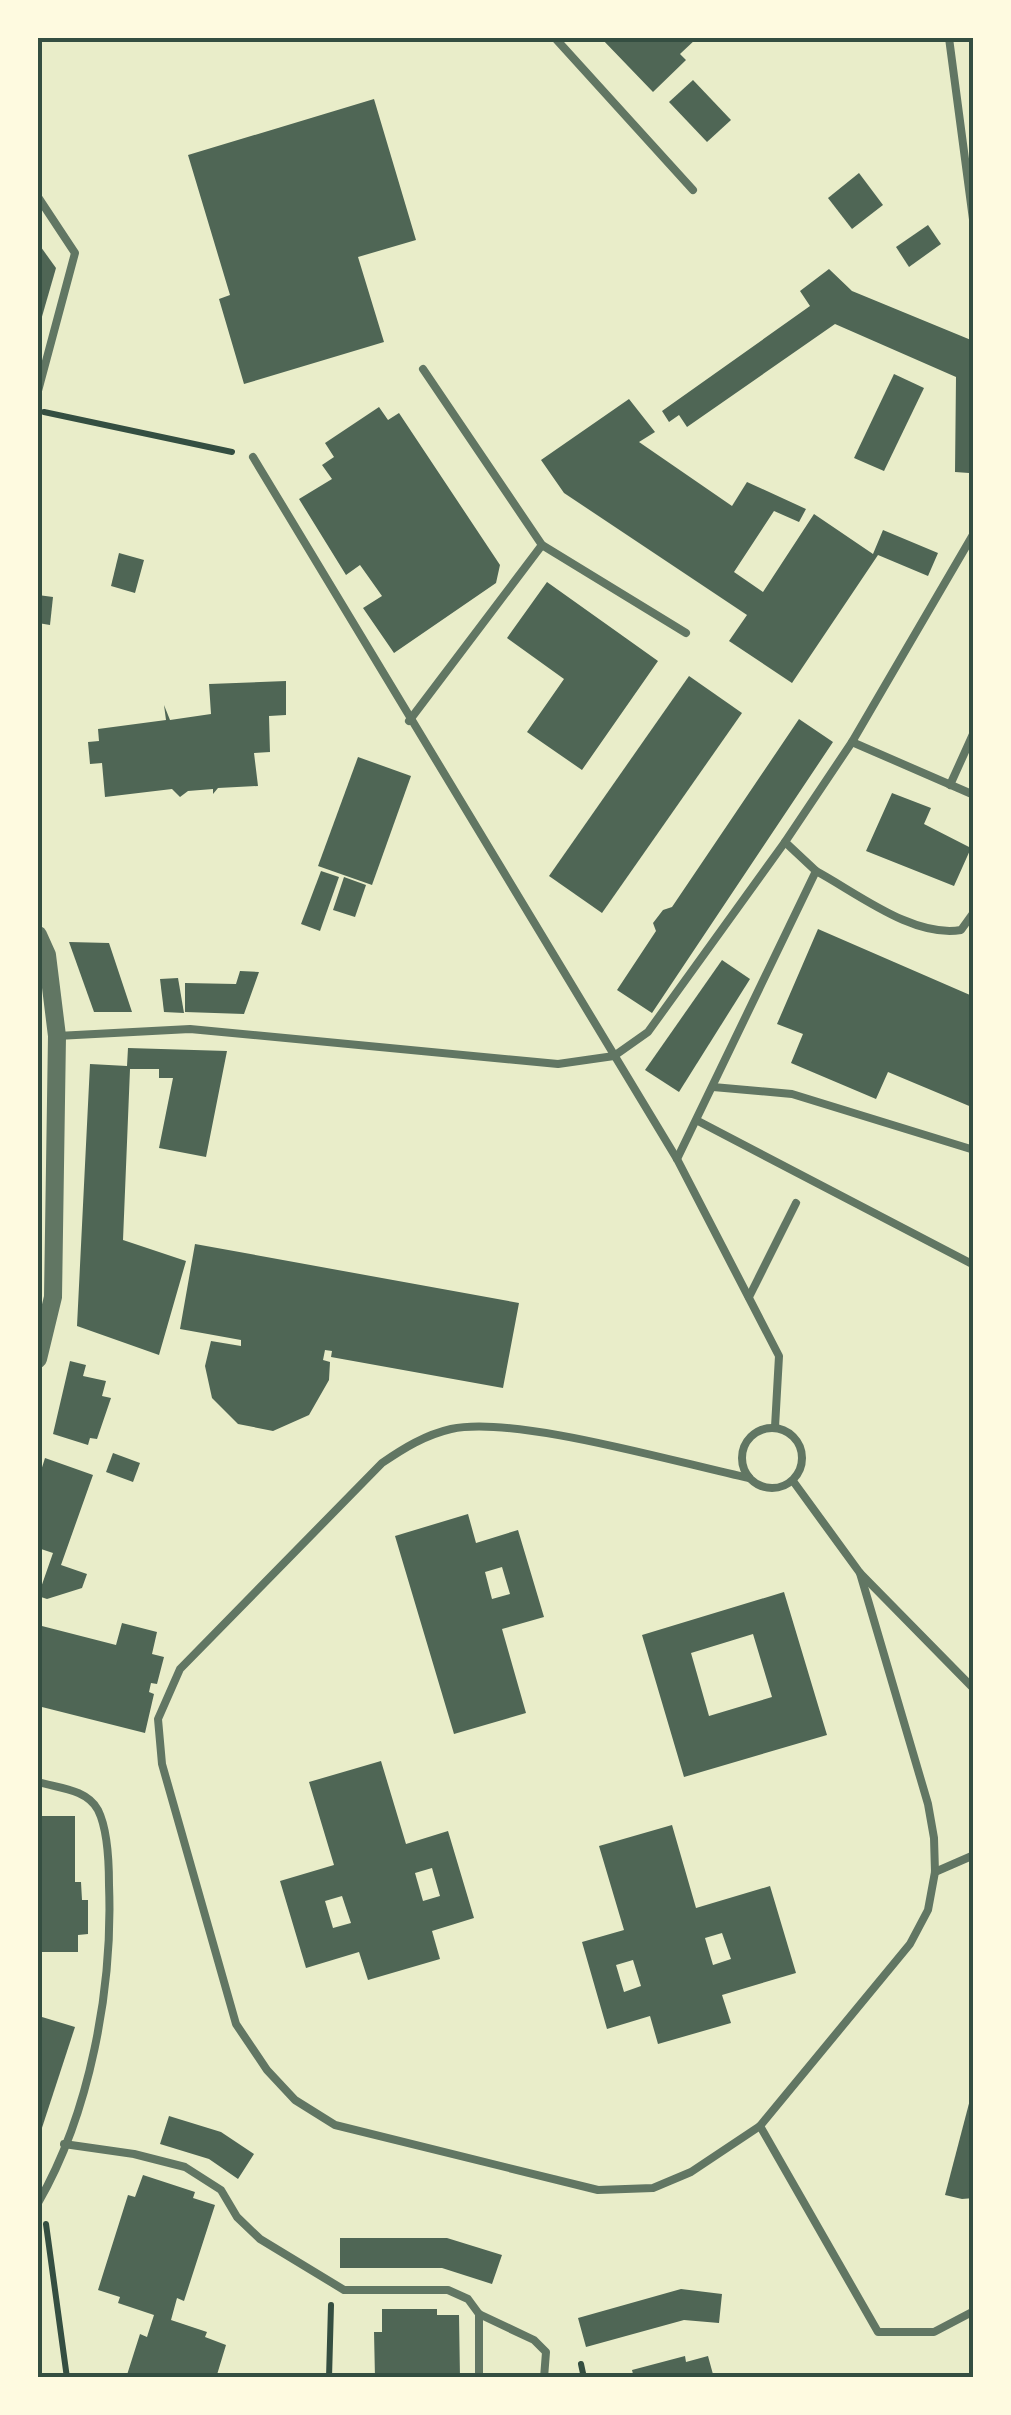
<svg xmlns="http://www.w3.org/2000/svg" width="1011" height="2415" viewBox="0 0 1011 2415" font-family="'DejaVu Sans',sans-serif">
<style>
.building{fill:#4f6655;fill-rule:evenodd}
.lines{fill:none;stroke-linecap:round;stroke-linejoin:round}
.path{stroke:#344e41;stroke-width:6}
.service{stroke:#617663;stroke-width:8}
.tertiary{stroke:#617663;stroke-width:18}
.neatline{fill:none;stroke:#344e41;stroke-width:4}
</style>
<rect width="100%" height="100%" fill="#e9edc9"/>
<g class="building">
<polygon points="601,38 697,38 680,54 686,60 653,92"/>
<polygon points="693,80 731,120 707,142 669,102"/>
<polygon points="374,99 416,240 358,257 384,342 244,384 219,299 230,295 188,155"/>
<polygon points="859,173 883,205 852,229 828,198"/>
<polygon points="928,225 941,244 909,267 896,247"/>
<polygon points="38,243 56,268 39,327 38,327"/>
<polygon points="829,269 852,291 971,340 974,429 969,473 955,472 956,377 835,324 687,427 679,415 669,422 662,411 810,306 800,291"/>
<polygon points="894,374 924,388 884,471 854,458"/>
<polygon points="629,399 655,432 639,442 732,506 747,482 806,509 799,522 774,511 734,572 763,592 814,514 873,554 883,530 938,553 928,576 878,555 792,683 729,641 747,615 564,493 541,460"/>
<polygon points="379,407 388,420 399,413 500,565 496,583 394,653 363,608 382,596 360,565 346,575 299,499 332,479 322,465 334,457 325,443"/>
<polygon points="119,553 144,560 135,593 111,586"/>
<polygon points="547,582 658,661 582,770 527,732 564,679 507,638"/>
<polygon points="38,595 53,597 50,625 38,623"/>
<polygon points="689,676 742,713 602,913 549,876"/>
<polygon points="286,681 286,715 269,716 270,752 254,753 258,786 218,788 213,794 213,789 188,791 180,797 172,789 105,797 102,763 90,764 88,742 99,741 98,729 166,720 164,705 170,720 211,714 209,684"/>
<polygon points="799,719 833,742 652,1013 617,990 656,931 653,923 663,910 672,907"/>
<polygon points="358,757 411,776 372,885 318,866"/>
<polygon points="892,793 931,808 924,824 971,848 954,886 866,851"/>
<polygon points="321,871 339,877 320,931 301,924"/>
<polygon points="344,877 366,885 355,917 333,910"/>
<polygon points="818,929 970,995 974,986 974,1108 888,1072 876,1099 791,1063 803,1034 777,1024"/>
<polygon points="69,942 109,943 132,1012 94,1012"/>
<polygon points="722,960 750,979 679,1092 645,1070"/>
<polygon points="240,971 259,972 244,1014 185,1012 185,983 236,984"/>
<polygon points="178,978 184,1013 164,1012 160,979"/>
<polygon points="128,1048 227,1051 206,1157 159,1148 173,1078 159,1078 159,1069 130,1069 123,1240 186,1261 159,1355 77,1326 90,1064 127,1066"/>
<polygon points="195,1244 519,1303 503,1388 331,1357 332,1351 325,1350 323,1360 330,1362 329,1380 309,1415 273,1431 238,1424 212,1398 205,1366 211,1341 241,1346 241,1340 180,1329"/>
<polygon points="70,1361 86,1365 83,1376 106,1381 102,1396 111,1398 97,1439 90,1438 88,1445 53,1434"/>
<polygon points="113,1453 140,1463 133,1482 106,1472"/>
<polygon points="45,1458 93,1475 61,1565 87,1574 82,1588 47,1599 38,1596 53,1553 38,1548 38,1480"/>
<path d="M468,1514l8,29 42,-13 26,87 -42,12 24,84 -72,21 -59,-198zM502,1567l8,27 -18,5 -7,-27z"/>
<path d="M784,1592l43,143 -143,42 -42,-142zM753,1634l19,63 -63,19 -18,-63z"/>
<polygon points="122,1623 157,1632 152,1654 164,1657 157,1684 151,1683 149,1692 154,1694 145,1733 38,1706 38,1625 116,1645"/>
<path d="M381,1761l25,83 42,-13 26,87 -42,13 8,28 -72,21 -9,-28 -53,16 -26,-87 54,-16 -25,-83zM432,1868l8,28 -17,5 -8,-28zM342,1896l9,27 -18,5 -8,-27z"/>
<polygon points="38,1816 75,1816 75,1882 81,1882 82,1900 88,1900 88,1934 78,1935 78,1952 38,1952"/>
<path d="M672,1825l24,83 74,-22 26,87 -74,22 9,28 -73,21 -8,-28 -43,13 -25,-87 42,-12 -25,-84zM722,1933l9,26 -18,6 -8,-27zM633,1960l8,26 -17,6 -8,-27z"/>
<polygon points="42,2017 75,2027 38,2140 38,2028"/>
<polygon points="972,2092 974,2198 962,2199 945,2195"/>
<polygon points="169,2116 221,2132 254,2154 238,2179 209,2159 160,2144"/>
<polygon points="143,2175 195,2192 193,2198 215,2205 184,2301 177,2298 171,2320 207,2332 205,2337 226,2345 216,2378 126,2378 140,2334 147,2337 154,2315 118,2303 120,2297 98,2290 128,2195 135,2197"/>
<polygon points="340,2238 447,2238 502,2255 492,2284 442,2268 340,2268"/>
<polygon points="681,2289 722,2294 719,2323 684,2320 586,2347 578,2318"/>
<polygon points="382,2309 437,2309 437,2315 459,2315 460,2378 375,2378 374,2332 382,2332"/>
<polygon points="685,2356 686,2362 708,2356 714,2378 634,2378 632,2370"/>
</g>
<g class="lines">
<g class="path">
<polyline points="44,412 232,452"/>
<polyline points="46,2224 67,2378"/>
<polyline points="581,2364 584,2378"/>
<polyline points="329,2378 331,2305"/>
</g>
<g class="service">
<polyline points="555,38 693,190"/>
<polyline points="949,38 974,227"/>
<polyline points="38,197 75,253 38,391"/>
<polyline points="423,369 542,545 686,633"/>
<polyline points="253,457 677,1159 779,1356 775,1427"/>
<polyline points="409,721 542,545"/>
<polyline points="852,742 974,795"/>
<polyline points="950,785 974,732"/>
<path d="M816,871c41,22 97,67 145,59l13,-18"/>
<polyline points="57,1036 190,1029 558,1064 614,1056 648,1032 785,842"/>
<polyline points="713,1087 792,1094 974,1150"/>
<polyline points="698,1121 974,1265"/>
<polyline points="677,1159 816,871 785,842 852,742 974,533"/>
<polyline points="749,1297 796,1203"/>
<circle cx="772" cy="1458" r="30"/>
<path d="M749,1478c-71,-15 -234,-63 -298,-49 -26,6 -47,19 -69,34l-202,206 -22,50 4,45 74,260 31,46 28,30 40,25 263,65 55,-2 38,-16 69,-46 150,-182 18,-34 7,-38 -1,-34 -6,-34 -68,-231"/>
<polyline points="793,1481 860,1573 974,1689"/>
<path d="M38,1782c20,6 49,7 60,28 10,20 11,53 11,75 4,103 -19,228 -71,318"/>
<polyline points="935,1872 974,1855"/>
<polyline points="760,2126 878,2332 934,2332 974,2311"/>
<polyline points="64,2144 134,2154 185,2167 221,2190 237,2217 260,2239 344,2290 448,2290 468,2299 479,2314 534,2340 546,2352 544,2378"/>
<polyline points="479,2314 479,2378"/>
</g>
<polyline class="tertiary" points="38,935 47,955 57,1036 53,1297 38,1359"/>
</g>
<rect width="1011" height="2415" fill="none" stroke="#fefae0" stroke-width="80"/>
<rect x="40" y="40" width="931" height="2335" class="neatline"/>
</svg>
